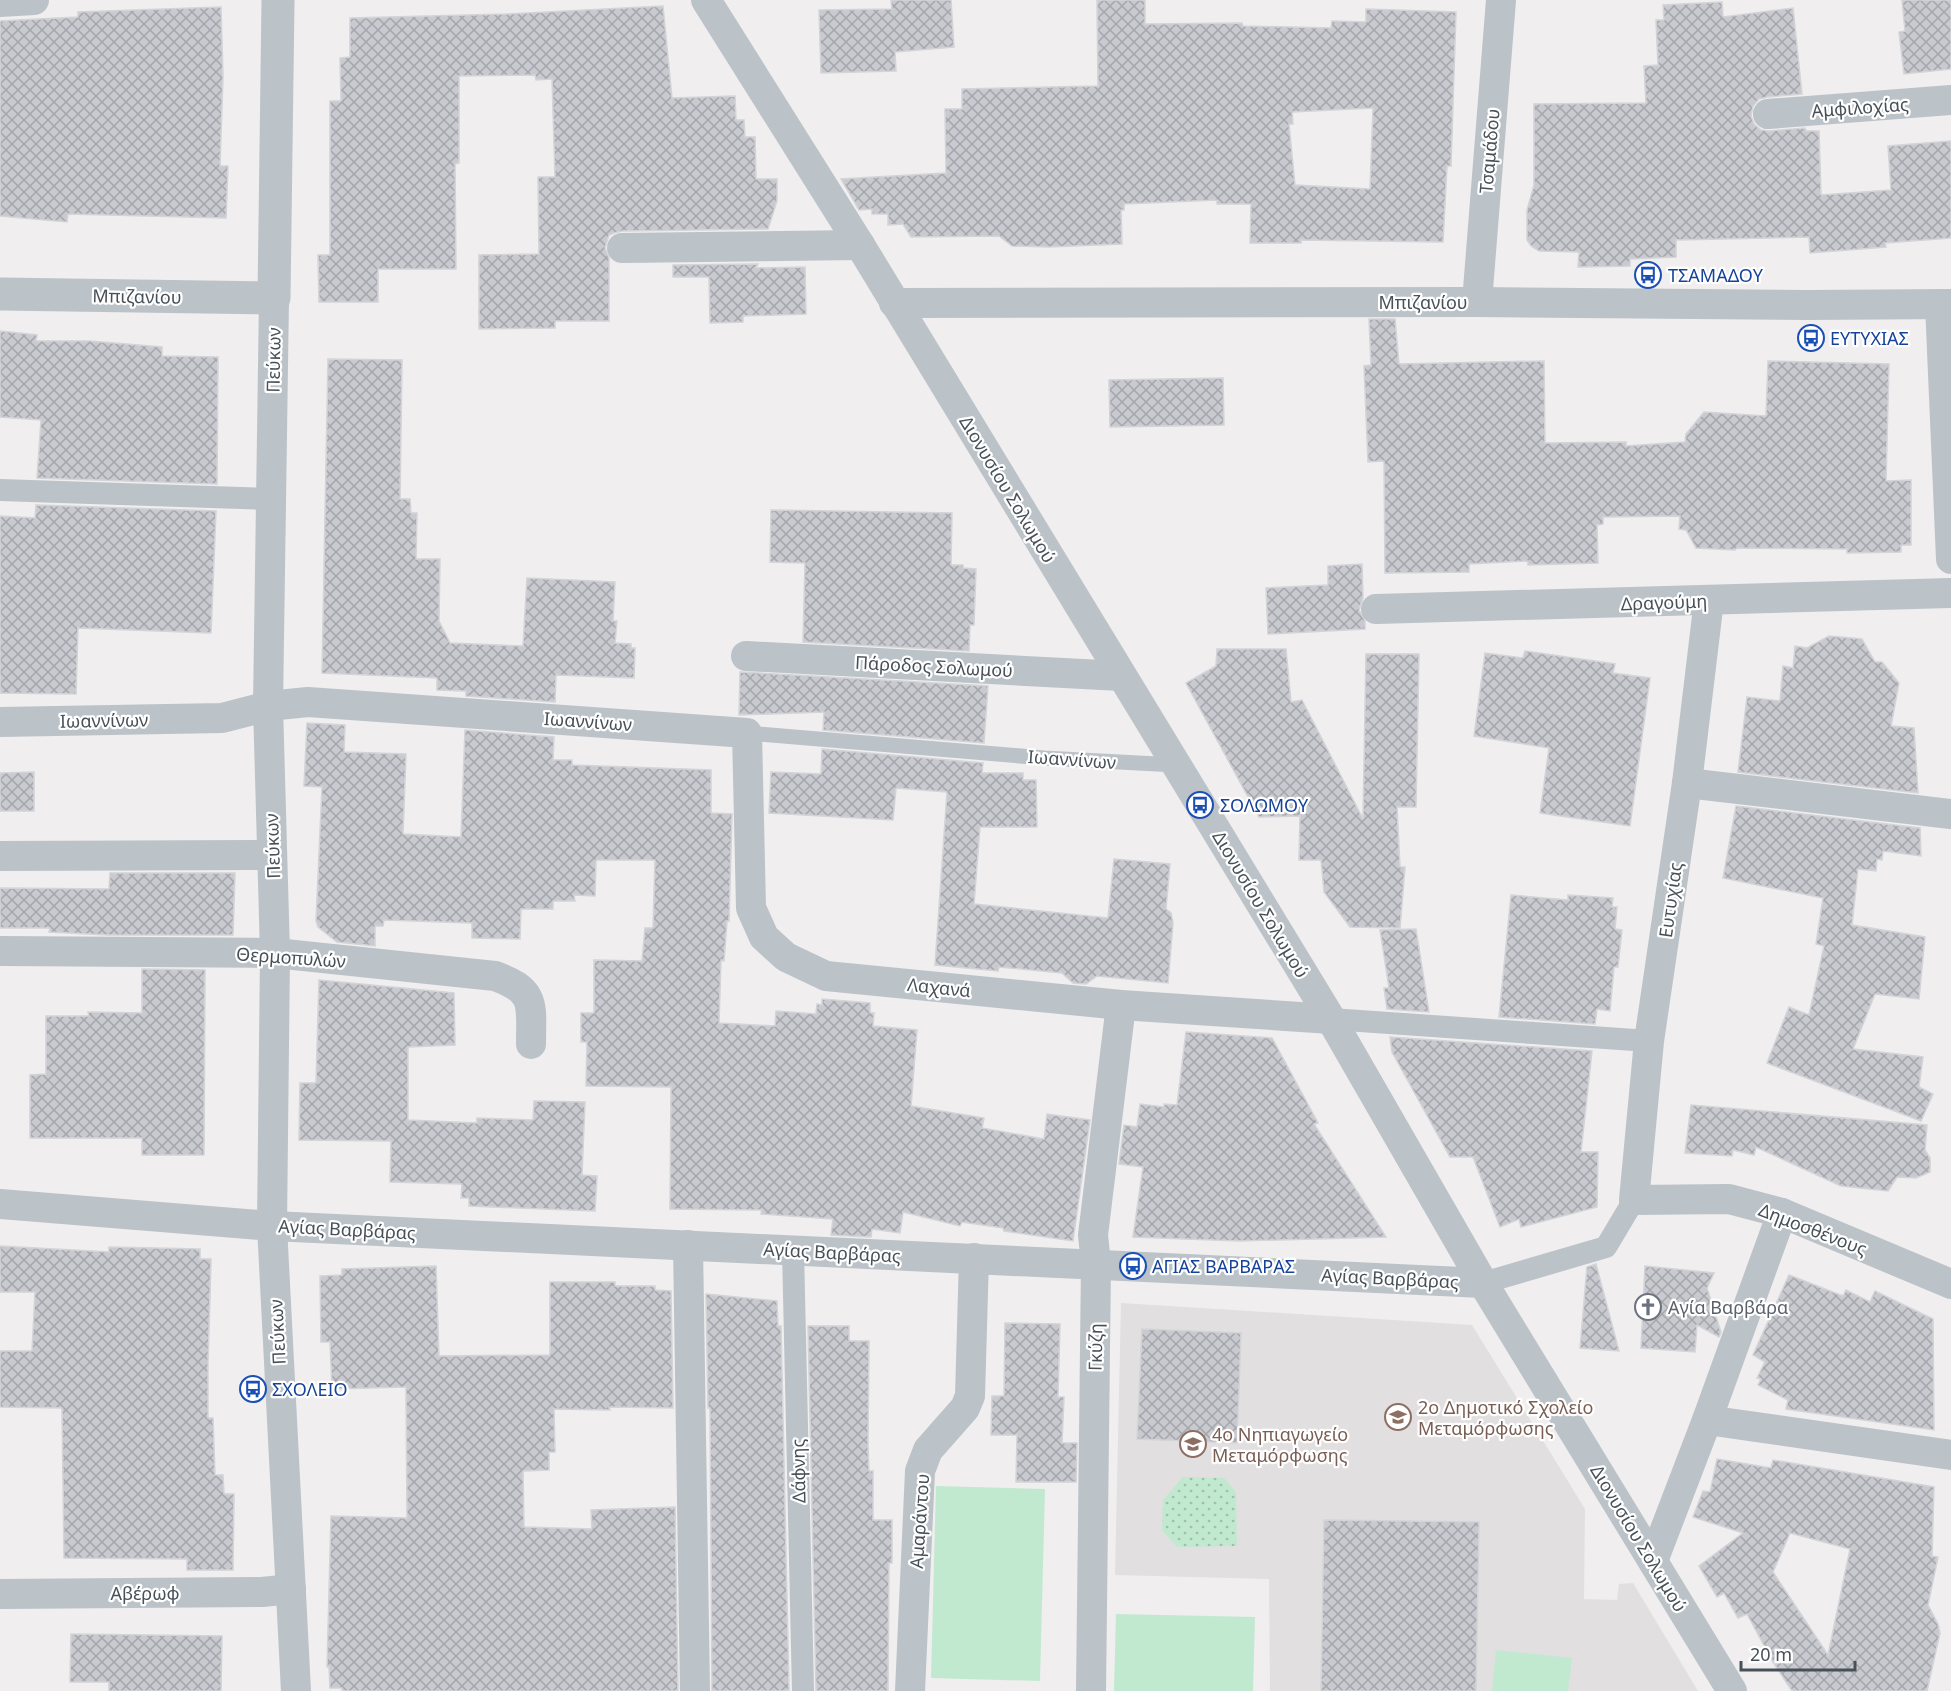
<svg xmlns="http://www.w3.org/2000/svg" width="1951" height="1691" viewBox="0 0 1951 1691" font-family="'Noto Sans',sans-serif">
<style>
.education{fill:#e1dfdf}
.park{fill:url(#park-dots)}
.garden{fill:#c1e9d0}
.building{fill:url(#building-cross-hatch);stroke:#d2d4d8;stroke-width:1.5;fill-rule:evenodd}
.lines{fill:none;stroke-linecap:round;stroke-linejoin:round}
.service{stroke:#bbc2c8;stroke-width:15}
.pedestrian{stroke:#bbc2c8;stroke-width:22}
.minor{stroke:#bbc2c8;stroke-width:30}
.tertiary{stroke:#bbc2c8;stroke-width:33}
.labels{text-anchor:middle;dominant-baseline:central;stroke-width:4.5;stroke-linejoin:round;paint-order:stroke}
.street-label{font-size:18px;fill:#485158;stroke:#fff}
.transit-label{font-size:18px;fill:#164399;stroke:#fff;text-anchor:start}
.worship-label{font-size:18px;fill:#5b616d;stroke:#fff;text-anchor:start}
.education-label{font-size:18px;fill:#785e54;stroke:#fff;text-anchor:start}
</style>
<defs>
<pattern id="park-dots" width="8" height="8" patternUnits="userSpaceOnUse" patternTransform="scale(1.5)"><rect width="8" height="8" fill="#c1e9d0"/><path d="M2 2h.1M6 6h.1" fill="none" stroke="#9fbfac" stroke-width="1.8" stroke-linecap="round"/></pattern>
<pattern id="building-cross-hatch" width="8" height="8" patternUnits="userSpaceOnUse" patternTransform="scale(1.5)"><rect width="8" height="8" fill="#c9cad0"/><path d="M0 0l8 8M0 8l8-8" fill="none" stroke="#a5a6ac"/></pattern>
</defs>
<rect width="100%" height="100%" fill="#f0eeee"/>
<polygon class="education" points="1121,1303 1472,1325 1585,1509 1584,1599 1617,1600 1619,1584 1633,1583 1698,1691 1270,1691 1269,1579 1115,1575"/>
<polygon class="park" points="1183,1477 1224,1478 1236,1492 1237,1546 1177,1547 1162,1530 1163,1500"/>
<g class="garden">
<polygon points="936,1486 1045,1489 1040,1681 931,1678"/>
<polygon points="1116,1614 1255,1617 1253,1691 1114,1691"/>
<polygon points="1496,1650 1572,1658 1568,1691 1492,1691"/>
</g>
<g class="building">
<polygon points="891,0 951,0 954,47 895,52 896,71 821,73 819,10 892,9"/>
<path d="M1097,0h48v24l97,-1 1,3 88,2 1,-7 34,1v-13l90,3 -5,154h-4l-4,76 -142,-2v3h-51l1,-39h-34v-4l-93,4v6h-3l1,34 -73,3 -37,-1 -13,-10 -88,1 -8,-13 -15,1v-11h-16v-5l-13,1 -18,-31 105,-6 -1,-64h17v-20l136,-3zM1373,108l-3,81 -75,-4 -6,-61h4l-1,-12z"/>
<polygon points="1902,0 1951,0 1951,69 1904,74 1899,32 1905,31"/>
<polygon points="1722,2 1723,17 1793,8 1802,94 1767,97 1759,99 1753,106 1751,116 1754,124 1761,130 1769,131 1805,128 1806,131 1819,131 1821,195 1891,190 1888,146 1951,141 1951,238 1885,243 1886,247 1810,253 1809,237 1676,240 1676,257 1630,259 1630,266 1578,267 1579,252 1539,251 1531,246 1527,240 1527,210 1534,185 1534,104 1646,103 1644,66 1658,65 1656,20 1664,20 1663,5"/>
<polygon points="663,6 672,98 735,96 736,120 744,120 745,137 755,137 756,179 777,179 777,201 768,229 622,231 614,233 609,235 605,248 609,258 609,321 555,321 555,328 479,329 479,255 539,254 538,177 555,177 552,79 536,80 535,75 459,76 459,163 455,164 456,269 378,269 378,302 319,302 318,255 330,255 330,101 341,101 340,58 350,57 350,18 507,14"/>
<polygon points="221,7 223,76 220,166 228,166 226,218 68,214 67,222 0,216 0,21 78,17 78,12"/>
<polygon points="758,264 756,268 805,267 806,314 743,316 743,322 710,323 709,277 673,277 673,265"/>
<polygon points="1369,319 1395,319 1399,364 1544,361 1545,443 1626,442 1626,446 1685,442 1686,434 1704,412 1766,416 1768,361 1889,364 1886,481 1911,480 1911,545 1901,545 1901,552 1847,553 1847,549 1737,548 1735,550 1696,548 1686,530 1679,529 1680,516 1603,517 1603,524 1597,525 1598,563 1528,565 1528,561 1469,564 1469,572 1385,573 1384,461 1368,462 1364,366 1371,365"/>
<polygon points="0,331 37,335 36,341 90,341 162,347 162,356 218,357 217,484 37,478 41,420 0,417"/>
<polygon points="328,359 402,360 400,499 410,499 411,513 417,513 416,559 440,559 439,621 450,643 523,646 527,578 615,582 613,621 617,621 615,643 631,644 631,648 635,648 634,678 556,675 555,702 466,696 466,691 437,690 437,678 322,673"/>
<polygon points="1223,378 1224,425 1110,427 1109,380"/>
<polygon points="36,505 216,511 211,633 78,628 76,694 0,693 0,516 35,518"/>
<polygon points="771,510 952,513 951,565 963,565 963,568 976,569 974,625 970,625 969,651 803,642 805,563 770,562"/>
<polygon points="1362,564 1363,598 1359,610 1365,621 1365,629 1268,634 1266,588 1328,585 1328,566"/>
<polygon points="1829,636 1862,639 1875,662 1882,662 1899,683 1891,726 1914,728 1918,793 1738,772 1747,697 1780,701 1783,666 1793,668 1795,646 1807,648"/>
<polygon points="1217,649 1286,649 1291,702 1302,700 1363,819 1366,654 1419,654 1416,807 1397,807 1400,867 1405,867 1400,928 1350,927 1324,892 1321,860 1299,860 1300,816 1259,817 1186,683 1216,666"/>
<polygon points="1525,651 1615,664 1613,673 1650,678 1630,826 1540,813 1549,748 1474,736 1485,653 1523,658"/>
<polygon points="740,672 988,686 984,743 823,730 824,712 739,715"/>
<polygon points="307,723 345,725 344,752 406,754 403,834 461,837 465,730 554,737 553,760 572,760 572,765 711,770 711,813 732,814 729,921 727,921 724,961 721,960 719,1023 775,1026 776,1011 816,1014 817,1004 822,1005 822,999 870,1003 870,1013 874,1013 873,1026 917,1030 911,1106 984,1118 982,1128 1044,1139 1047,1114 1090,1120 1073,1241 1004,1231 1003,1228 962,1222 960,1226 903,1212 900,1233 872,1229 871,1237 831,1235 833,1219 761,1214 762,1210 670,1209 671,1087 586,1086 587,1042 581,1042 581,1013 594,1013 594,960 642,961 645,928 653,928 655,860 596,860 595,896 574,895 575,901 553,901 553,909 521,909 520,939 472,938 472,923 384,920 383,926 375,926 375,946 337,942 318,927 316,921 322,787 304,786"/>
<polygon points="822,749 983,763 982,773 1023,773 1023,780 1036,780 1037,827 980,827 974,904 1108,918 1114,859 1170,864 1166,909 1171,913 1173,923 1168,983 1097,976 1086,984 1073,983 1062,973 999,967 998,971 935,965 947,792 896,788 893,820 769,813 771,772 821,774"/>
<polygon points="34,772 34,811 0,811 0,773"/>
<polygon points="1736,806 1920,828 1921,856 1883,851 1882,860 1877,859 1876,871 1858,869 1852,925 1925,937 1919,999 1875,994 1853,1049 1923,1057 1919,1087 1933,1094 1921,1121 1767,1063 1789,1007 1809,1015 1824,946 1816,944 1823,898 1723,878"/>
<polygon points="110,873 235,873 233,935 108,935 49,932 50,928 0,928 0,888 109,889"/>
<polygon points="1511,895 1568,900 1568,895 1613,898 1612,907 1617,907 1615,929 1622,930 1618,967 1614,967 1610,1011 1597,1009 1595,1024 1499,1017"/>
<polygon points="1416,929 1429,1012 1387,1009 1384,988 1389,988 1380,930"/>
<polygon points="142,969 205,970 204,1155 142,1155 142,1138 30,1138 30,1075 46,1074 46,1016 89,1016 88,1012 142,1013"/>
<polygon points="319,980 454,993 455,1045 408,1047 408,1120 477,1123 477,1118 533,1120 534,1101 585,1102 582,1175 597,1176 595,1211 469,1206 469,1198 461,1198 462,1184 390,1182 391,1141 299,1140 300,1083 316,1083"/>
<polygon points="1186,1032 1272,1038 1318,1123 1314,1124 1386,1237 1239,1241 1133,1237 1143,1167 1119,1164 1124,1125 1137,1127 1140,1104 1164,1107 1164,1104 1177,1105"/>
<polygon points="1390,1037 1592,1051 1581,1152 1598,1152 1597,1207 1521,1227 1519,1219 1500,1227 1473,1157 1450,1157 1392,1052"/>
<polygon points="1691,1105 1927,1125 1925,1150 1930,1158 1930,1172 1916,1178 1897,1177 1888,1191 1841,1186 1756,1147 1754,1155 1733,1150 1732,1156 1685,1153"/>
<polygon points="0,1246 109,1252 109,1247 200,1249 200,1259 211,1259 208,1363 208,1418 213,1418 215,1475 223,1475 224,1494 234,1494 233,1570 187,1570 187,1559 64,1558 62,1408 0,1407 0,1351 32,1351 35,1292 0,1292"/>
<polygon points="1596,1264 1619,1351 1580,1348 1587,1267"/>
<polygon points="436,1266 439,1356 550,1355 550,1282 615,1282 615,1286 655,1286 655,1290 671,1291 673,1408 609,1407 610,1410 554,1409 555,1452 549,1452 549,1470 523,1471 524,1527 592,1529 591,1510 675,1507 678,1691 342,1691 342,1688 330,1688 329,1667 327,1667 331,1516 407,1518 406,1387 332,1389 330,1342 321,1342 320,1276 342,1275 342,1269"/>
<polygon points="1645,1266 1714,1273 1707,1288 1721,1332 1719,1337 1697,1325 1695,1352 1641,1348"/>
<polygon points="1789,1275 1843,1296 1846,1290 1870,1302 1875,1291 1933,1319 1934,1430 1786,1409 1788,1400 1758,1385 1761,1379 1757,1378 1765,1362 1753,1355"/>
<polygon points="706,1294 777,1301 778,1326 781,1326 789,1691 712,1691 710,1408 708,1408"/>
<polygon points="1005,1323 1060,1324 1058,1397 1064,1397 1062,1443 1077,1443 1076,1482 1016,1482 1017,1435 991,1435 992,1396 1004,1396"/>
<polygon points="808,1326 849,1326 849,1341 869,1341 868,1446 869,1471 873,1471 873,1520 892,1520 892,1563 889,1563 888,1691 816,1691"/>
<polygon points="1142,1329 1241,1333 1237,1443 1137,1439"/>
<path d="M1717,1459l54,9 2,-8 161,27 -2,69 6,1 -10,48 10,19 2,9 -13,58h-135l-19,-29 -26,-48 -9,4 -14,-25 -7,4 -18,-31 44,-33 -50,-16 10,-26 7,1zM1790,1533l60,16 -22,106 -55,-83z"/>
<polygon points="1324,1520 1479,1522 1476,1691 1321,1691"/>
<polygon points="71,1634 222,1636 221,1691 109,1691 109,1682 70,1682"/>
</g>
<g class="lines">
<polyline class="service" points="747,733 1044,758 1176,765"/>
<g class="pedestrian">
<polyline points="0,490 271,499"/>
<polyline points="1331,1019 1649,1041"/>
<polyline points="793,1250 803,1691"/>
<polyline points="1483,1283 1606,1247 1634,1200"/>
</g>
<g class="minor">
<polyline points="706,0 860,245 1331,1019 1483,1283 1732,1691"/>
<polyline points="0,2 34,0"/>
<polyline points="1768,114 1951,100"/>
<polyline points="622,248 860,245"/>
<polyline points="274,298 268,706 275,953 272,1226 296,1691"/>
<polyline points="1477,302 1501,0"/>
<polyline points="894,303 1477,302 1808,305 1951,304"/>
<polyline points="1940,304 1951,559"/>
<polyline points="1709,600 1687,783 1649,1041 1634,1200 1729,1199 1782,1213 1951,1284"/>
<polyline points="1376,609 1951,593"/>
<polyline points="746,656 1121,676"/>
<polyline points="0,722 222,718 268,706 308,702 747,733 751,908 764,937 786,957 826,976 1121,1005 1331,1019"/>
<polyline points="1687,783 1951,814"/>
<polyline points="0,856 272,855"/>
<path d="M0,951l275,2 220,23c42,15 36,29 36,68"/>
<polyline points="0,1204 272,1226 1483,1283"/>
<polyline points="688,1245 695,1691"/>
<polyline points="1707,1420 1951,1455"/>
<polyline points="1653,1561 1707,1420 1782,1213"/>
<polyline points="0,1594 262,1592 291,1589"/>
<polyline points="910,1691 920,1471 928,1450 965,1408 970,1396 974,1258"/>
<polyline points="1091,1691 1096,1264 1093,1235 1121,1005"/>
</g>
<polyline class="tertiary" points="0,294 274,298 278,0"/>
</g>
<defs>
<symbol id="bus-ring" viewBox="-11 -11 22 22"><circle r="9.5" fill="#fff" stroke="#1a4fb4" stroke-width="1.5"/><path d="M-5-6H5V4H4V6H2V4H-2V6H-4V4H-5ZM-3.5-4V0h7V-4ZM-3.5 1.2v1.5H-2V1.2ZM2 1.2v1.5H3.5V1.2Z" fill="#1a4fb4"/></symbol>
<symbol id="church-ring" viewBox="-11 -11 22 22"><circle r="9.5" fill="#fff" stroke="#6b7280" stroke-width="1.5"/><path d="M-1.2-6h2.4v3.5h3.3v2.4h-3.3V6h-2.4V-.1h-3.3v-2.4h3.3Z" fill="#6b7280"/></symbol>
<symbol id="school-ring" viewBox="-11 -11 22 22"><circle r="9.5" fill="#fff" stroke="#8d6e63" stroke-width="1.5"/><path d="M0-5L7-2L0 1L-7-2ZM-4 1L0 2.5L4 1V4Q0 6-4 4Z" fill="#8d6e63"/></symbol>
</defs>
<g fill-rule="evenodd">
<use href="#bus-ring" x="1633" y="260" width="30" height="30"/>
<use href="#bus-ring" x="1796" y="323" width="30" height="30"/>
<use href="#bus-ring" x="1185" y="790" width="30" height="30"/>
<use href="#bus-ring" x="1118" y="1251" width="30" height="30"/>
<use href="#church-ring" x="1633" y="1292" width="30" height="30"/>
<use href="#bus-ring" x="238" y="1374" width="30" height="30"/>
<use href="#school-ring" x="1383" y="1402" width="30" height="30"/>
<use href="#school-ring" x="1178" y="1429" width="30" height="30"/>
</g>
<g class="labels">
<g class="street-label">
<text transform="translate(1860 107) rotate(-4)">Αμφιλοχίας</text>
<text transform="translate(1489 151) rotate(-85)">Τσαμάδου</text>
<text transform="translate(137 296) rotate(1)">Μπιζανίου</text>
<text x="1423" y="302">Μπιζανίου</text>
<text transform="translate(273 360) rotate(-89)">Πεύκων</text>
<text transform="translate(1008 489) rotate(59)">Διονυσίου Σολωμού</text>
<text transform="translate(1664 602) rotate(-2)">Δραγούμη</text>
<text transform="translate(934 666) rotate(3)">Πάροδος Σολωμού</text>
<text transform="translate(104 720) rotate(-1)">Ιωαννίνων</text>
<text transform="translate(588 721) rotate(4)">Ιωαννίνων</text>
<text transform="translate(1072 759) rotate(4)">Ιωαννίνων</text>
<text transform="translate(272 846) rotate(-92)">Πεύκων</text>
<text transform="translate(1670 900) rotate(-82)">Ευτυχίας</text>
<text transform="translate(1261 904) rotate(59)">Διονυσίου Σολωμού</text>
<text transform="translate(291 957) rotate(4)">Θερμοπυλών</text>
<text transform="translate(939 987) rotate(6)">Λαχανά</text>
<text transform="translate(347 1229) rotate(3)">Αγίας Βαρβάρας</text>
<text transform="translate(1813 1229) rotate(21)">Δημοσθένους</text>
<text transform="translate(832 1252) rotate(3)">Αγίας Βαρβάρας</text>
<text transform="translate(1390 1278) rotate(3)">Αγίας Βαρβάρας</text>
<text transform="translate(277 1332) rotate(-93)">Πεύκων</text>
<text transform="translate(1095 1347) rotate(-89)">Γκύζη</text>
<text transform="translate(798 1471) rotate(-91)">Δάφνης</text>
<text transform="translate(919 1521) rotate(-86)">Αμαράντου</text>
<text transform="translate(1639 1538) rotate(59)">Διονυσίου Σολωμού</text>
<text x="145" y="1593">Αβέρωφ</text>
</g>
<g class="transit-label">
<text x="1668" y="275">ΤΣΑΜΑΔΟΥ</text>
<text x="1830" y="338">ΕΥΤΥΧΙΑΣ</text>
<text x="1220" y="805">ΣΟΛΩΜΟΥ</text>
<text x="1152" y="1266">ΑΓΙΑΣ ΒΑΡΒΑΡΑΣ</text>
<text x="272" y="1389">ΣΧΟΛΕΙΟ</text>
</g>
<g class="worship-label">
<text x="1668" y="1307">Αγία Βαρβάρα</text>
</g>
<g class="education-label">
<text x="1418" y="1407">2ο Δημοτικό Σχολείο<tspan x="1418" dy="21">Μεταμόρφωσης</tspan></text>
<text x="1212" y="1434">4ο Νηπιαγωγείο<tspan x="1212" dy="21">Μεταμόρφωσης</tspan></text>
</g>
</g>
<path d="M1741 1661v9h114v-9" fill="none" stroke="#485158" stroke-width="3"/>
<text x="1750" y="1661" font-size="18" fill="#485158" stroke="#ffffff" stroke-width="4.5" paint-order="stroke">20 m</text>
</svg>
